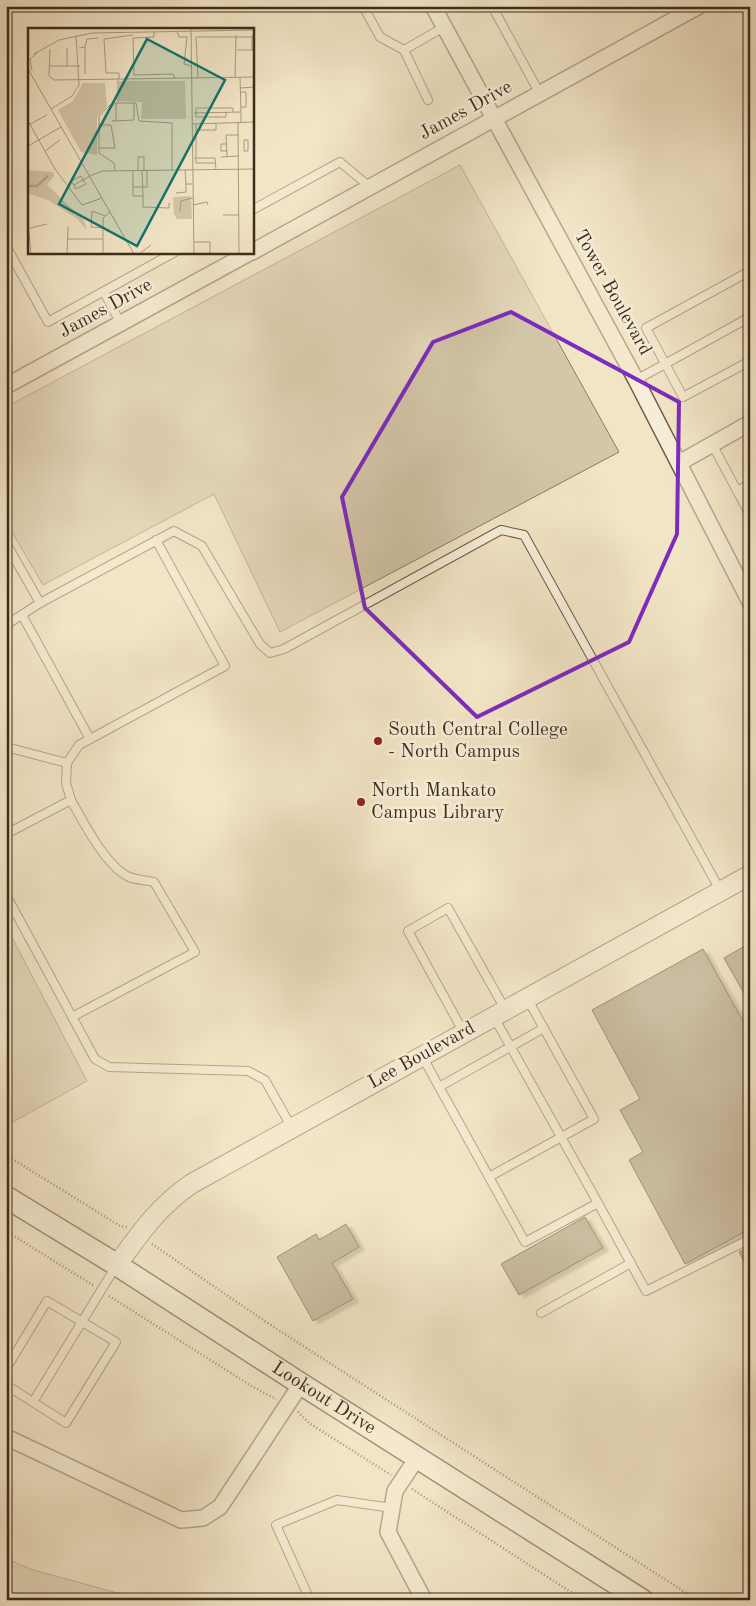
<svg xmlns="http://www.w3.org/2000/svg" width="756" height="1606" viewBox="0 0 756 1606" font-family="'Old Standard TT',serif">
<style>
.green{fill:#d3c6a9;stroke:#887a62}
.building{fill:#9c8d73;stroke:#3e2d1a;filter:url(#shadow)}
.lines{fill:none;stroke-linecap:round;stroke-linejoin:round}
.service-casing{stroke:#6b5b45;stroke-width:10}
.minor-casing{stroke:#6b5b45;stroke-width:18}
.tertiary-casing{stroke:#6b5b45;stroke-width:21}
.secondary-casing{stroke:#3e2d1a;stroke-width:24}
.path{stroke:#3e2d1a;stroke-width:2.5;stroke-dasharray:1 2.5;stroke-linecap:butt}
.service{stroke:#f7eeda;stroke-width:8}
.minor{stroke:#f7eeda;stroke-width:15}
.tertiary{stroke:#f7eeda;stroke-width:19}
.secondary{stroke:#f7eeda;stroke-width:21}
.marked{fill:none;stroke:#7b2cbf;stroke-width:4;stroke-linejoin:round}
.poi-dot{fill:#8f2418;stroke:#f7eeda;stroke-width:2}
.labels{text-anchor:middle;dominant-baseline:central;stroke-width:5;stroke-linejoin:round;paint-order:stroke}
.street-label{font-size:19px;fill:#3e2d1a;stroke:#f7eeda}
.poi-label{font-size:19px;fill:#3e2d1a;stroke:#f7eeda;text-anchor:start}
.inset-river{fill:none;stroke:#b5a68c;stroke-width:2.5}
.inset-road{fill:none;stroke:#aa9b81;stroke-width:1}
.view{fill:#0f766e;fill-opacity:0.15;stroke:#0f766e;stroke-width:2.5}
.inset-edge{fill:none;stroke:#3e2d1a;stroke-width:2.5}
</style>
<defs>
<filter id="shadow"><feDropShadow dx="5.5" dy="3" stdDeviation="1" flood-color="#0004"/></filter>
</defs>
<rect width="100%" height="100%" fill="#f2e5c6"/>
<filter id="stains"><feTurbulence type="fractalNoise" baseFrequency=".004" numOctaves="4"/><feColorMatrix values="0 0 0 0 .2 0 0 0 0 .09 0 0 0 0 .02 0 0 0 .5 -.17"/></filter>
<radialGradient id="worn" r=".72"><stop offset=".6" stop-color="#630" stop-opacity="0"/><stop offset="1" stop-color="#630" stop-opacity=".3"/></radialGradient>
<g class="green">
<polygon points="460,165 619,452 280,632 214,494 43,585 6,522 6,407"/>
<polygon points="6,926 87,1081 13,1122 6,1122"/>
<polygon points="6,1558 30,1569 143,1600 6,1600"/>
</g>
<g class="building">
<polygon points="750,943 750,1004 724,958"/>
<polygon points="703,949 750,1034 750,1229 685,1264 629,1160 643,1152 620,1110 640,1099 592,1010"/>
<polygon points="585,1217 603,1248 519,1295 501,1264"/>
<polygon points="346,1224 359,1247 332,1263 353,1299 313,1321 277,1257 316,1234 319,1240"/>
<polygon points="750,1246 750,1268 748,1269 739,1252"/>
</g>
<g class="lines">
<defs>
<g id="service">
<polyline points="363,6 380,37 404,50 444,27"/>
<polyline points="492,6 540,94"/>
<polyline points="404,50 428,100"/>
<polyline points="252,210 340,162 370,187"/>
<polyline points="6,246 48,322 175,252"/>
<polyline points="750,271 646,328 683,397 750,361"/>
<polyline points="104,292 121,324"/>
<polyline points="636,380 750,317"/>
<polyline points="712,444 750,515"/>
<polyline points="737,491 750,484"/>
<polyline points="6,543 40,603"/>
<polyline points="22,615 90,739"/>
<polyline points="6,625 40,603 174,531 202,546 260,644 270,653 284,649 501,530 524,535 720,890"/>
<polyline points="6,747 67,763 66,783 71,800"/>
<polyline points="67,763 79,745 225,666 156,540"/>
<path d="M6,834l65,-34c12,22 34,64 56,76 7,4 19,4 27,6l41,70 -123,65"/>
<polyline points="6,895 95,1059 109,1067 248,1071 265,1080 292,1128"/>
<polyline points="464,1033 408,931 448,908 505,1009"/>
<polyline points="422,1056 525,1242 598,1203 494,1017"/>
<polyline points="439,1087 544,1028"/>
<polyline points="489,1177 594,1119 527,998"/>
<polyline points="598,1203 646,1291 750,1239"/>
<polyline points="541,1313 631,1263"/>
<polyline points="6,1369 47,1301 116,1342 66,1423 6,1385"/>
<polyline points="33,1402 116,1266"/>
<polyline points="310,1600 276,1525 337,1500 392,1508"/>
</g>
<g id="minor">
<polyline points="433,6 636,380 750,602"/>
<polyline points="252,252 699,6"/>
<polyline points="6,386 251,252"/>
<polyline points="679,463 750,423"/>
<polyline points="6,1437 181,1520 203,1518 220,1507 301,1384"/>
<polyline points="417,1458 395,1491 388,1532 424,1600"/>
</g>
<path id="tertiary" d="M117,1265c24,-33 40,-57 74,-81l559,-309"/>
<g id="secondary">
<path id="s1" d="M6,1197l111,68 184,119 341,216"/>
</g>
</defs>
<use href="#service" class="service-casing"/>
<use href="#minor" class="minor-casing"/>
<use href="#tertiary" class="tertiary-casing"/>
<use href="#secondary" class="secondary-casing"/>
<g class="path">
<polyline points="6,1155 120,1226 127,1227"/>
<polyline points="6,1231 94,1286"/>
<polyline points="152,1244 266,1322 697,1600"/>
<polyline points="109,1296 253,1387 276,1399"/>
<polyline points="298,1412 309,1423 391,1475"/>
<polyline points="412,1489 583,1600"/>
</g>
<use href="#service" class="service"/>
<use href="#minor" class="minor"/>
<use href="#tertiary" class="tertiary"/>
<use href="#secondary" class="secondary"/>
</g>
<path d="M0 0H756V1606H0ZM511,312l168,90 -2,132 -48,108 -152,75 -112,-109 -23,-111 91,-155z" fill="#f2e5c6" fill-opacity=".55" fill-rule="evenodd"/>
<path class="marked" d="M511,312l168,90 -2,132 -48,108 -152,75 -112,-109 -23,-111 91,-155z"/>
<g class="poi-dot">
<circle cx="378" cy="741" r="5"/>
<circle cx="361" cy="802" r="5"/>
</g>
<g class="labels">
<g class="street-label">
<text transform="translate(466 111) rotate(-29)">James Drive</text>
<text transform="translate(612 293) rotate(61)">Tower Boulevard</text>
<text transform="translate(106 309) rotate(-29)">James Drive</text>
<text transform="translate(422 1056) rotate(-29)">Lee Boulevard</text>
<text stroke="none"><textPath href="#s1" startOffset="376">Lookout Drive</textPath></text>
</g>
<g class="poi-label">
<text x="388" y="730">South Central College<tspan x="388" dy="22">- North Campus</tspan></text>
<text x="371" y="791">North Mankato<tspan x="371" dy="22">Campus Library</tspan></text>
</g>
</g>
<g transform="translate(28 28)">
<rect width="226" height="226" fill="#f2e5c6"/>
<path d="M91,53h66l1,38h-45l1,-17 -23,-1zM55,55h22l2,23 -10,11v38l-16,-3 -23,-42 15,-9zM0,142l25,2 1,4 -7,9 37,35 3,10 -10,-11 -27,-18 -22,-8zM163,168l1,23h-15l-3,-5 -1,-17z" fill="#d3c6a9"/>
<path class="inset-river" d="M0,158h9l11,-10"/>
<path class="inset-road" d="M163,0l3,226M149,3l2,6h8l-3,27 7,2M126,4v5l-21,1 1,37 39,-1 2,4M224,7v15M168,9l2,41M169,9h58M51,20l6,-1 2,-8 11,-1M22,21l-1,27 5,4 201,-3M209,22h18M6,26l25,-14 33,-7 163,-3M21,38h31M39,38v-18M0,41l106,185M4,43l-2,-12 7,-6M57,46v-27M212,49l1,35M207,50l1,-43M90,51v24M91,51v-6h-13l-2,-34 29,-4M212,60l15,-1M213,64h5v15h-5M88,75v17M23,81l21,-13 7,-11 -3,-50M198,84v5h-30v-9h37v4M166,85l47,-1v11M0,93l27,48 27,36 20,-7M84,93l22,-1v-17M210,95l1,131M2,96l17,-9M164,96l63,-2M168,96v39h19M71,97h12l4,23h-16M168,102h20v-7M216,112h4v11h-4zM198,116h-5v7h6M0,118l33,-19M17,123l15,-11M193,129l18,-1M199,129l-1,-22h13M166,130h21l1,12M157,142l1,14h6M87,143l-1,-8 -15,-10v-37l11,-11 8,-2h18l3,18 33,2v47M105,143v25h10l-1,-25M110,143v-14h6v14M46,157l-3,-4 10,-5 2,4 3,4 -10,5 -2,-4 9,-5 7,-4 12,-5 153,-2M105,159h14v-16M148,165l10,-1v-8M115,168v11l26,1v-5M165,177l14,-3 1,3M152,184l1,-11 12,-3M195,187h16M0,195l3,31M2,200l17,-4M75,200l-12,-1 1,-16 13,5M39,211h36M166,214h16v12M39,226l1,-27M75,226v-36l7,-6M111,226l12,-9"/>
<path class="view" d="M119,11l78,41 -88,166 -78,-42z"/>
<rect width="226" height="226" class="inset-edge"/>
</g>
<rect width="756" height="1606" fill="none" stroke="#f2e5c6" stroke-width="25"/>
<rect x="8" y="8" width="741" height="1591" fill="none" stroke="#3e2d1a" stroke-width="2.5"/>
<rect x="12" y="12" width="731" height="1581" fill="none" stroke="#3e2d1a"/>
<rect width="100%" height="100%" filter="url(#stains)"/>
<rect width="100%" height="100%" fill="url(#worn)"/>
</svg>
